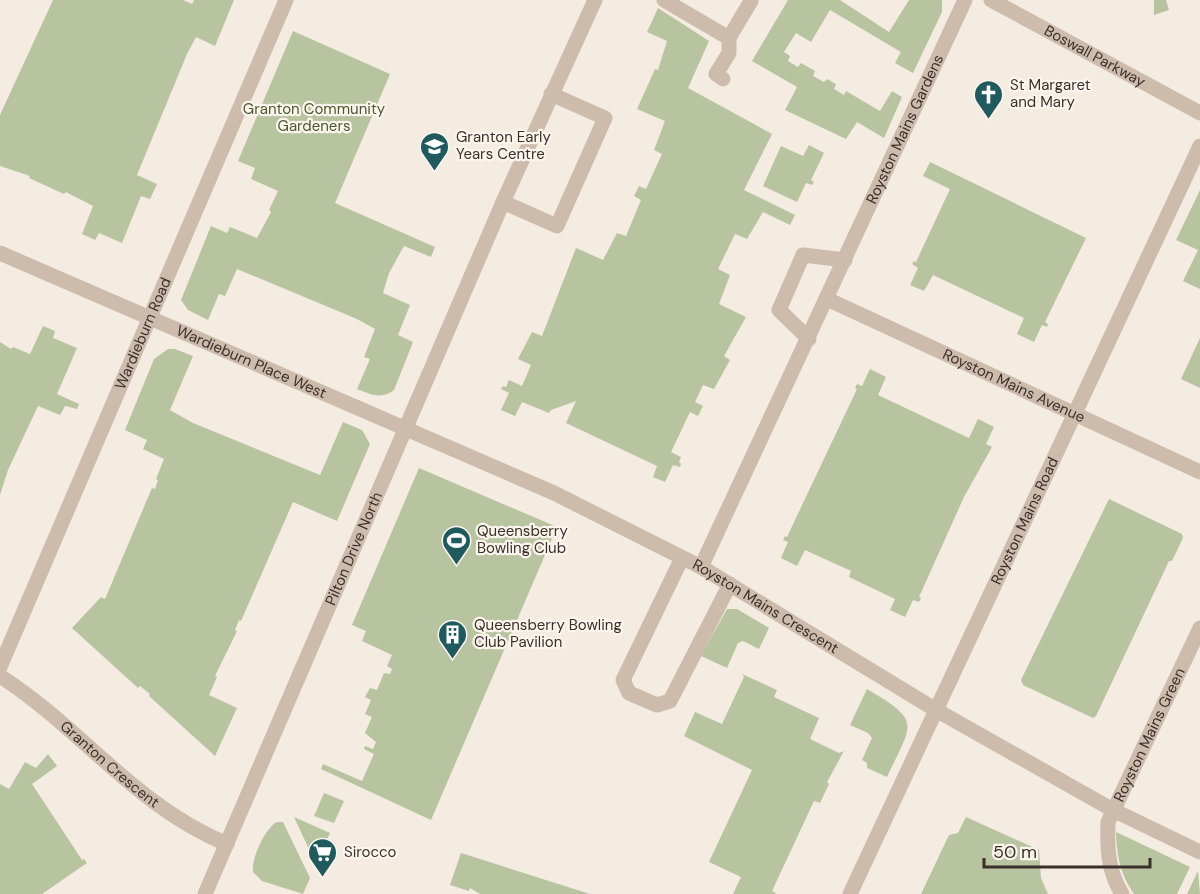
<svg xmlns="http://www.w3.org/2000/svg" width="1200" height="894" viewBox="0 0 1200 894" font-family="'DM Sans',sans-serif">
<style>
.green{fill:#b8c4a0}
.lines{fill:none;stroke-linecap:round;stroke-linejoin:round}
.minor{stroke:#cdbbac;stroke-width:15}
.tertiary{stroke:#cdbbac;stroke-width:15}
.labels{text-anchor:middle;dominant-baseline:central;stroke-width:4.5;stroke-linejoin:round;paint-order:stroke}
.street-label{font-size:15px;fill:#3b302b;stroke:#fbf5ee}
.poi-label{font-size:15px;fill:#3b302b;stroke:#fbf5ee;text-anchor:start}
.park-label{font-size:15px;fill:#4a5a2e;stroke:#fbf5ee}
</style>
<rect width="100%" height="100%" fill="#f4ebe1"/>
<g class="green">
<polygon points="53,0 183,0 192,4 194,0 234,0 215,46 196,37 187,54 137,175 157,184 150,199 141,196 122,243 99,233 95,240 82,234 93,206 66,192 64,194 29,178 30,176 0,166 0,115"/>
<polygon points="788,0 840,0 889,32 909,0 942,0 942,12 913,73 895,63 901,52 830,10 811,42 796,33 784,52 790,56 788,61 798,67 801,63 815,71 813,76 824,82 827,79 836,84 834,89 844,95 846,91 880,111 892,91 902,97 884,138 857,122 846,139 785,110 797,87 752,61"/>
<polygon points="1154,0 1166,0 1169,10 1154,15"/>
<polygon points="658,8 709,41 688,88 772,134 744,190 795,215 790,225 763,212 747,239 735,234 718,269 730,275 719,304 746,317 724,356 730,360 714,389 703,385 695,402 703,406 698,416 690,412 671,452 681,457 679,462 681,464 680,467 673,465 665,482 653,477 657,466 566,423 576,401 551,410 549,413 522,402 515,416 501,410 509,393 501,389 503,386 506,387 509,380 522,386 531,365 518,359 532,332 542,336 576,248 603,260 617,233 626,236 641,200 634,196 639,186 646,189 662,154 654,150 665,121 637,109 655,69 658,70 667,41 647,32"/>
<path d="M293,31l97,43 -55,129 100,44 -4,10 -27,-11 -15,27 -6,20 27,12 -12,30 15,7 -19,48c-13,10 -24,4 -37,-1l13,-30 -6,-2 11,-28 -18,-10 -120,-50 -12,27 -6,-2 -11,26 -20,-10 -7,-10 30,-74 16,7 3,-6 27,11 14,-26 -2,-2 9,-19 -27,-12 4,-11 -17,-7z"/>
<polygon points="809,145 824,153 811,180 814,182 812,185 806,183 797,202 763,186 781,146 803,156"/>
<polygon points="930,162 1086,238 1045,322 1048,324 1047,327 1042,325 1034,342 1017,334 1024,318 933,275 924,291 910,285 918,268 912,264 914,261 916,262 950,189 923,176"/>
<polygon points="1200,190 1200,289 1183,281 1198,250 1176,240"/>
<polygon points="43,326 55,331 53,338 77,348 57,394 79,404 77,409 65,406 60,415 38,406 8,470 0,495 0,342 11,349 13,347 30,354"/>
<polygon points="1200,338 1200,388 1181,379"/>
<polygon points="168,349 175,349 193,356 170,410 193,423 320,475 343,422 362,430 370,444 337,521 293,502 241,621 239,620 235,630 237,631 215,676 217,677 209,695 237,708 215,756 149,696 150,694 140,686 138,688 72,628 101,597 105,599 152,488 155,489 158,480 156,479 164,459 143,449 147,440 125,430 154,359"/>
<polygon points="870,369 886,377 878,395 969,438 978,419 994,427 986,444 992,447 964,497 919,597 921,598 919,602 913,600 905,617 890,610 895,599 849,577 851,571 805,550 797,566 781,558 788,542 783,540 785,536 787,537 857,389 855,388 857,384 862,386"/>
<polygon points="419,468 557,527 431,820 321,769 323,764 362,781 374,754 364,749 365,746 373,749 376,742 365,733 372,717 365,714 371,700 365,697 370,688 377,690 384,673 390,674 392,669 387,666 392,655 362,641 366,631 352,625"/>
<polygon points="1109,499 1182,534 1183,538 1172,561 1169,561 1096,716 1093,718 1023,685 1021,680"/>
<polygon points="727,609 737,609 769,628 759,649 743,641 738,643 727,668 701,656"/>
<polygon points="742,674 777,690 774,697 819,718 810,739 839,753 844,751 827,782 829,784 820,803 814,801 772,891 777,894 733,894 741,877 709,862 752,770 684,736 695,712 722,724 744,677"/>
<path d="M867,689c56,33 45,34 20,88l-20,-9v-5l-5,-3 10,-22 -4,-5 -18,-8z"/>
<polygon points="48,754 57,766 32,784 82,860 84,859 87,863 42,894 0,894 0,784 9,789 25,762 36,768"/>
<polygon points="324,793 344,801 334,823 314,816"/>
<polygon points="294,817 330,833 316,864"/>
<polygon points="966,817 1039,850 1041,878 1048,894 921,894 949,835 958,833"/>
<path d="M277,822h6l27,56 -7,16 -41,-13 -9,-9c-2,-13 12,-44 24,-50z"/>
<path d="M1116,832l74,35 -13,27h-43c-14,-20 -17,-38 -18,-62z"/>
<polygon points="461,853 590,894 480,894 470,888 469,891 450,885"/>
<polygon points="1198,871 1200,894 1187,894"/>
</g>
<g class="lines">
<g class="minor">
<polyline points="664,0 729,38 729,53 716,74 723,79"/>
<polyline points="729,38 751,1"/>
<polyline points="503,202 557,226 605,118 551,94"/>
<path id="s1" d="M0,253l554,240 147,74 235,143 177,100 87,42"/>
<path id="s2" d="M827,299l373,173"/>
<polyline points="809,339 779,310 803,255 845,260"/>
<polyline points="682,558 623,680 629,693 657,705 670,701 730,584"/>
<path id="s3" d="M701,567l264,-567"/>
<path id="s4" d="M0,667l286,-667"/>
<path id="s5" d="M0,676c81,52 135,130 227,168"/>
<path id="s6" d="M205,894l298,-692 92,-202"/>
<path id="s7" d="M850,894l350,-748"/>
<path id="s8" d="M1122,894c-14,-23 -15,-45 -14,-72l92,-194"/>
</g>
<path class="tertiary" id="s9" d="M991,0l209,113"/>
</g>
<defs>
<symbol id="church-pin" viewBox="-11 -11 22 30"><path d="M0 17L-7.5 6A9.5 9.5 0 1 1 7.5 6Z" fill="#1f5a5e" stroke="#fbf5ee"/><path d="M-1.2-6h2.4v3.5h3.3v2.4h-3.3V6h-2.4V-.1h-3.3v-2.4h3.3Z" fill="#fff"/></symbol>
<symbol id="school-pin" viewBox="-11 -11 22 30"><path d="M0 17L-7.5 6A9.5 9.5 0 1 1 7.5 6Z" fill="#1f5a5e" stroke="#fbf5ee"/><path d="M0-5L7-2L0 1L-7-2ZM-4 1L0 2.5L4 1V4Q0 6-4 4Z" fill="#fff"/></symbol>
<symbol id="stadium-pin" viewBox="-11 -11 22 30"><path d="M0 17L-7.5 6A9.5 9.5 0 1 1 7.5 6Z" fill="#1f5a5e" stroke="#fbf5ee"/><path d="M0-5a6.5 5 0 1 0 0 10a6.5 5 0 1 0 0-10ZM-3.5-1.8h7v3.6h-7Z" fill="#fff"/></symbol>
<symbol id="building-pin" viewBox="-11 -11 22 30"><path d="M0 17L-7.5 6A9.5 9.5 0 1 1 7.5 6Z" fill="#1f5a5e" stroke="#fbf5ee"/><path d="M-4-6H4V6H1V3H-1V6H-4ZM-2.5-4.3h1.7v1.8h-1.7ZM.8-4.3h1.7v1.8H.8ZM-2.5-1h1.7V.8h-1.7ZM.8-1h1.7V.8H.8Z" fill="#fff"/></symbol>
<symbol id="supermarket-pin" viewBox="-11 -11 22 30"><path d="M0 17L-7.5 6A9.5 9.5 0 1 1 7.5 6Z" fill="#1f5a5e" stroke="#fbf5ee"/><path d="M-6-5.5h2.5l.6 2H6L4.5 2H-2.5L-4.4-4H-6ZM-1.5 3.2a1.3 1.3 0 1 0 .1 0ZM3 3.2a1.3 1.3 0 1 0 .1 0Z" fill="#fff"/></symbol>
</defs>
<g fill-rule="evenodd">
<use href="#church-pin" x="972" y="78" width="33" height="45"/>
<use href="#school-pin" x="418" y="130" width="33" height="45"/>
<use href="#stadium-pin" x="440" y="524" width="33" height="45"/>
<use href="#building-pin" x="436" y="618" width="33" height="45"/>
<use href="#supermarket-pin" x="306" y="836" width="33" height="45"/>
</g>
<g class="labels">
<g class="street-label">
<text stroke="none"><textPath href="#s9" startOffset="118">Boswall Parkway</textPath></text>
<text stroke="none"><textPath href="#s3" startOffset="483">Royston Mains Gardens</textPath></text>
<text stroke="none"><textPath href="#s4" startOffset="363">Wardieburn Road</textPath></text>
<text stroke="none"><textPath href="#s1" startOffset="274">Wardieburn Place West</textPath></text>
<text stroke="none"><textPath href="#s2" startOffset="206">Royston Mains Avenue</textPath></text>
<text stroke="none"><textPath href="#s7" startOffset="412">Royston Mains Road</textPath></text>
<text stroke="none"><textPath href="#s6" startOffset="376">Pilton Drive North</textPath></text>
<text stroke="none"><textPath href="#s1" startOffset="844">Royston Mains Crescent</textPath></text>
<text stroke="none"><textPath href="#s8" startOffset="171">Royston Mains Green</textPath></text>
<text stroke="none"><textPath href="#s5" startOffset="141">Granton Crescent</textPath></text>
</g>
<g class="poi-label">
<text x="1010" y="85">St Margaret<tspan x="1010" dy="17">and Mary</tspan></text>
<text x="456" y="137">Granton Early<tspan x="456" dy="17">Years Centre</tspan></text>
<text x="477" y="531">Queensberry<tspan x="477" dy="17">Bowling Club</tspan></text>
<text x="474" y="625">Queensberry Bowling<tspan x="474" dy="17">Club Pavilion</tspan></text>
<text x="344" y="852">Sirocco</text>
</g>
<g class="park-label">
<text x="314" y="109">Granton Community<tspan x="314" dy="17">Gardeners</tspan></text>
</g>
</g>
<path d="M984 858v9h166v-9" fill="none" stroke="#3b302b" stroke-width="3"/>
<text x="993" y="858" font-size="18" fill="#3b302b" stroke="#fbf5ee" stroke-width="4.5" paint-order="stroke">50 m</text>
</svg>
